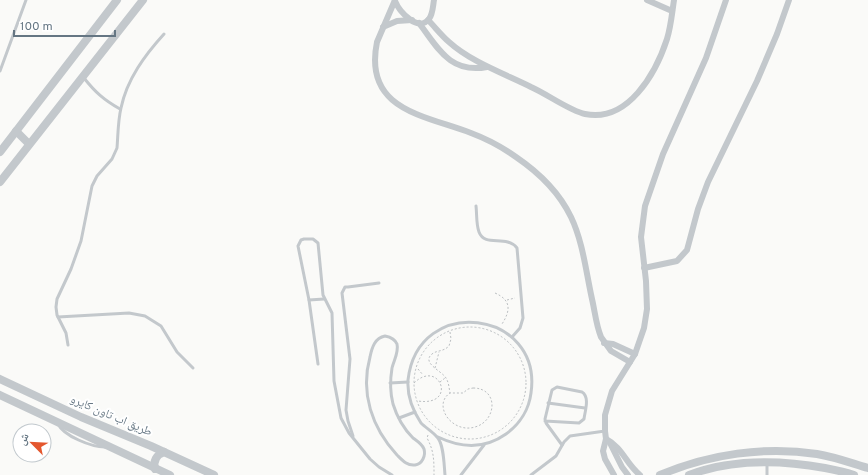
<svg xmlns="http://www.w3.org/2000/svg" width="868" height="475" viewBox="0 0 868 475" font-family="Overpass,'Noto Naskh Arabic',sans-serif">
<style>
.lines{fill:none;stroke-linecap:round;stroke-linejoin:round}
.path{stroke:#bbbfc2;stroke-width:1;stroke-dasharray:2 2;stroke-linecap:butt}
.service{stroke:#c3c8cc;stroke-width:3}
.minor{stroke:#c3c8cc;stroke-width:6}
.tertiary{stroke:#c3c8cc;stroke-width:8}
.labels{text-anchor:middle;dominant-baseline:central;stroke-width:4;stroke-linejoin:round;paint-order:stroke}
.street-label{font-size:12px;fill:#657683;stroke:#fff}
</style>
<rect width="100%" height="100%" fill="#fafaf8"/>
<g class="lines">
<g class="path">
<path d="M495,293c16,7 16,17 7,31"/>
<polyline points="507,300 515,298"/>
<circle cx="470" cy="383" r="56"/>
<path d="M450,332l1,7 -2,7c-6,6 -12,4 -17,8 -11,9 10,17 14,24 3,5 3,10 4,15"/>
<polyline points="435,368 439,352"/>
<polyline points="418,369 423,375"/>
<polyline points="440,382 445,378"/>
<path d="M414,383c26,-25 44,24 4,18"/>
<path d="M473,388c26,0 24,33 2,39 -23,7 -43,-22 -25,-34h13l5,-4z"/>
<path d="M428,435l-1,3c7,13 7,22 7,37"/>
</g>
<g class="service">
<polyline points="0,71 26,0"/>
<path d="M84,78c11,14 20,22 36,31"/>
<path d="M476,206c1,8 0,18 3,26 6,16 27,2 38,16l6,70 -3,10 -8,9"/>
<polyline points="309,300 324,299"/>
<polyline points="58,317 129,313 145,316 161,326 177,352 193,368"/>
<path d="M385,336c5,1 10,3 12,8 2,8 -3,16 -5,24 -2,12 -2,24 1,36 4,13 11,25 20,34 4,3 9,6 11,11 2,7 -2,15 -9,16 -8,1 -13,-5 -18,-10 -25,-27 -37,-62 -27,-98 2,-10 5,-19 15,-21z"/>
<path d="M68,345l-2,-12 -9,-18 -1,-8 1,-8 14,-30 10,-28 11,-55 5,-10 15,-17 5,-11c1,-13 1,-28 4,-40 6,-29 24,-53 43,-74"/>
<polyline points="318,364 309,300 298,246 301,240 304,239 313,239 318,243 323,295 332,313 334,381 341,418 349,433 370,459 379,467 392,475"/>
<polyline points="390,383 408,382"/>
<polyline points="548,403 585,408"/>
<polyline points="399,418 415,412"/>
<path d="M545,421l34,2 5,-4c1,-8 6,-22 -2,-27l-25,-5 -5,3 -7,29 1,4 16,22"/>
<path d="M58,424c6,12 33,23 47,23"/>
<polyline points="353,436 348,421 346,410 350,359 342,293 345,287 348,287 379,283"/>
<path d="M438,437c23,11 47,12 68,-3 14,-10 23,-25 25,-41 12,-83 -113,-100 -123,-13 -1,15 5,31 13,43 5,5 12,9 16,14 7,7 7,28 8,38"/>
<polyline points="461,475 484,445"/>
<polyline points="531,475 556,456 564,442 570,436 605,431"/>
<polyline points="767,475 767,463"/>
</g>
<g class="minor">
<path d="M395,0l-18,42c-14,68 47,73 94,91 16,6 31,14 45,24 22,15 43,35 55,60 12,25 15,55 21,82 3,13 4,26 9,38l10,14 19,11"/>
<polyline points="647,0 672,11"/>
<path d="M395,1c4,10 23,32 34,18 4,-5 4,-14 5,-19"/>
<path d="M428,20c7,7 13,15 21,22 22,20 56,32 82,45 16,7 39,24 54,27 43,9 71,-41 82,-75 4,-13 5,-26 7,-39"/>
<path d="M419,23c19,25 31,51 68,44"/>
<polyline points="383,27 397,21 412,20"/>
<polyline points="644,268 677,261 687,250 698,209 708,182 757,81 777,34 789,0"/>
<polyline points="604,343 613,344 635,354"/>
<path d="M606,439c17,9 20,25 34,36"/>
<polyline points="610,443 622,467 628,475"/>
<polyline points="614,475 605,459 603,451 606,439 605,431 605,415 612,391 635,354 644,328 647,309 646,281 641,237 645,206 663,154 706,58 726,0"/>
</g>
<g class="tertiary">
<polyline points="16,131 29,144"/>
<polyline points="0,152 117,0"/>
<polyline points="0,182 143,0"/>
<polyline points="0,379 81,417 151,446 214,475"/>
<polyline points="0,395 170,475"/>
<path d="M155,469c-2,-8 1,-14 9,-17"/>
<path d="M660,475c49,-21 105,-29 157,-21 18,3 34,9 51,14"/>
<path d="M689,475c43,-16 91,-15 136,-7 10,2 20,4 29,7"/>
</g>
</g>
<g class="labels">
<g class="street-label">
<text transform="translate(111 416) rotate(23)">طريق اب تاون كايرو</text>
</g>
</g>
<g transform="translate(32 443) rotate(294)"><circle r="19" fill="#ffffff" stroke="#c1c8cd"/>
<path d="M0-3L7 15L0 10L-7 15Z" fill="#e4572e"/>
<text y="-6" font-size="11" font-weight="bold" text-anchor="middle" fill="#657683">ش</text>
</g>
<path d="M14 30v6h101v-6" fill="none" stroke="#657683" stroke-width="2"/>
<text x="20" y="30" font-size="12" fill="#657683" stroke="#ffffff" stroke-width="3" paint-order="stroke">100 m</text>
</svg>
